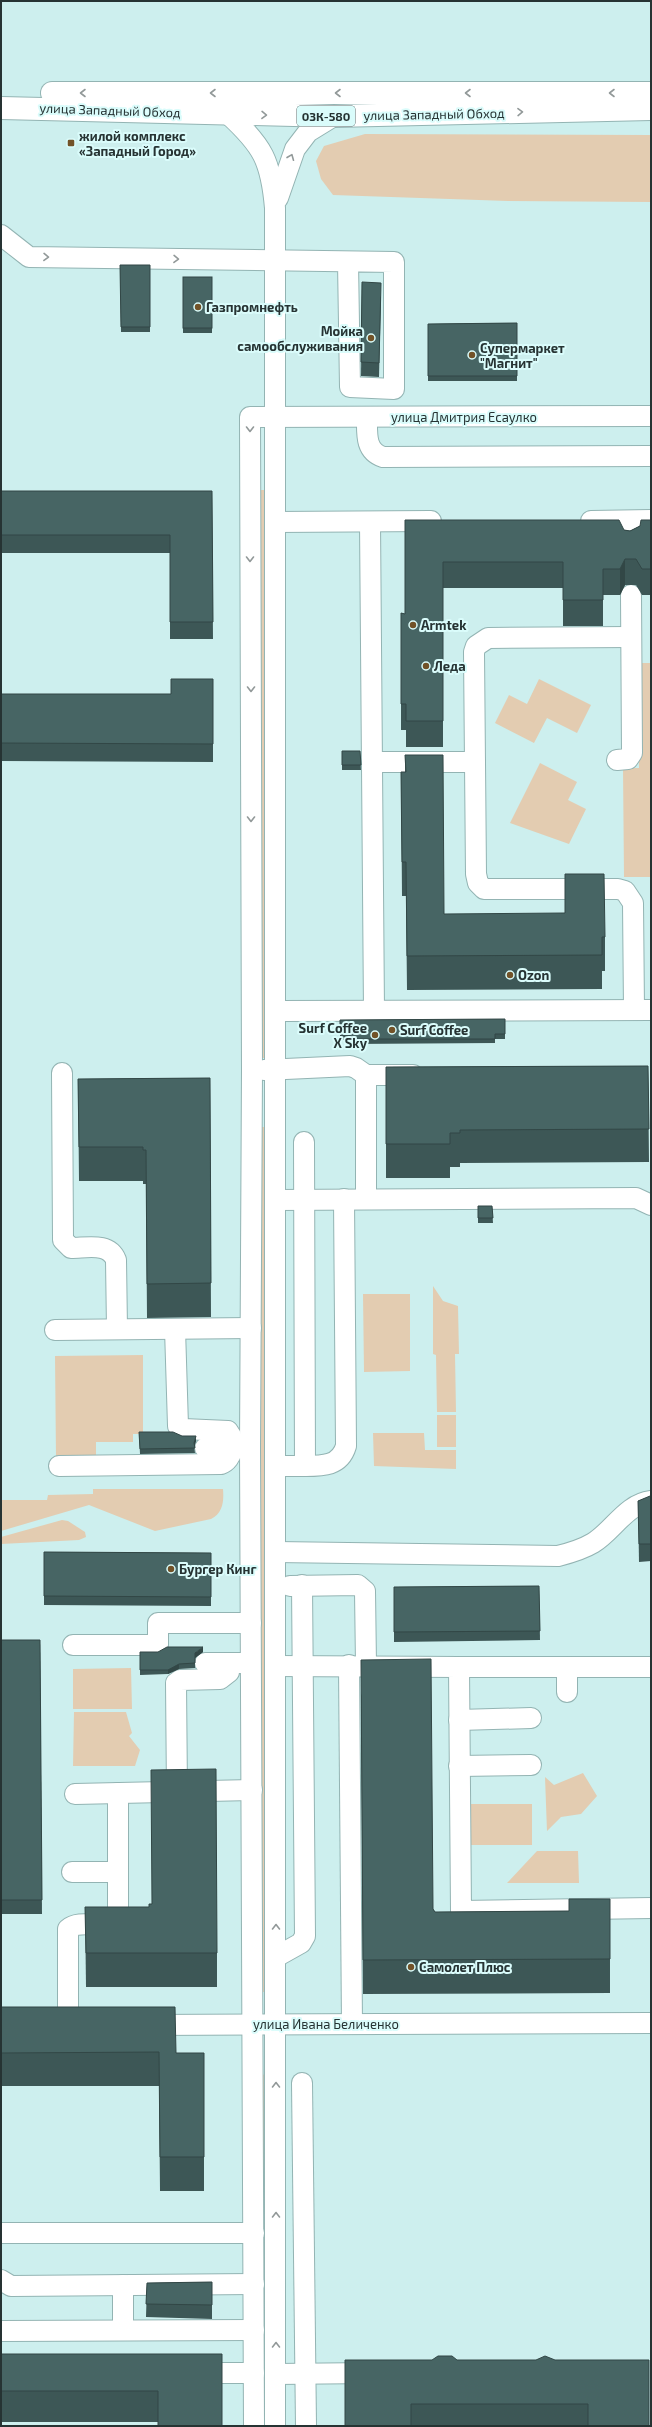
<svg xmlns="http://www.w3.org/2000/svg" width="652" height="2427" viewBox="0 0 652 2427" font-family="'Exo 2',sans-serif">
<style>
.green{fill:#e3ccb1}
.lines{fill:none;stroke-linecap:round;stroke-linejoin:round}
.minor-casing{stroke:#93b4b3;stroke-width:22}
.highway-casing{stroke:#93b4b3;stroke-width:24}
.minor{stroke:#fff;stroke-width:20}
.highway{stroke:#fff;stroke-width:22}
.wall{fill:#3d5756}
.shaded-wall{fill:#324746}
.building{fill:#476564;stroke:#324746}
.oneway{stroke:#929999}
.poi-dot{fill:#725228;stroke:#dafcfb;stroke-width:1.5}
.labels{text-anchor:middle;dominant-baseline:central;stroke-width:4;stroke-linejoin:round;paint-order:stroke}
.shield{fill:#dafcfb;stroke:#5c6f6f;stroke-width:1}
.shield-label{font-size:12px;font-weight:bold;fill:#263333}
.street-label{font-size:13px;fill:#263333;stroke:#dafcfb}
.poi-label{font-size:13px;font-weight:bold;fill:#263333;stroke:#dafcfb;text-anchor:start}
</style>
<rect width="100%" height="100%" fill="#cdefee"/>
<g class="green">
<polygon points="365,134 651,135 651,202 508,201 333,195 321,179 316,161 324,146"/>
<rect x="258" y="490" width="6" height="568"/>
<polygon points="638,663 651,663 651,877 624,877 623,768 639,768"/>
<polygon points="539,679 591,705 577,733 547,718 534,743 495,723 509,695 527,704"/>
<polygon points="540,763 577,782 568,800 586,809 569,844 510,823"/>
<polygon points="258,1127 265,1127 267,1992 260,1992"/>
<polygon points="433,1286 443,1301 458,1306 459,1354 455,1354 456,1412 437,1412 436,1355 433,1354"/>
<polygon points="363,1294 410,1294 410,1371 364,1372"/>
<polygon points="143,1355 143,1434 133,1434 133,1442 96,1442 96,1458 56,1458 55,1356"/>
<rect x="437" y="1415" width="19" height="32"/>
<polygon points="373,1433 424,1433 425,1450 456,1450 456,1469 374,1466"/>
<path d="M93,1489h130c1,12 0,24 -12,30l-56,12 -66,-26 -88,26v-31h46l1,-5 45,-1z"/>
<polygon points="62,1520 68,1521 85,1532 86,1537 79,1540 1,1544 1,1537"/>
<polygon points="131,1668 132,1709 73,1709 73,1669"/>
<polygon points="74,1712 126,1712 132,1733 129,1736 140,1750 135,1766 73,1766"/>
<polygon points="583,1773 597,1796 581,1814 561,1817 547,1831 545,1777 554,1785"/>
<rect x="471" y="1804" width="61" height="41"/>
<polygon points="537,1851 578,1851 579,1883 507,1883"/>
<polygon points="260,2074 266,2075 266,2362 260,2362"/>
</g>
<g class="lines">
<defs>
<g id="minor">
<path d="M228,114c35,32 43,47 47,94v2218"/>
<polyline points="278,198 295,149 308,132 334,116"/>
<polyline points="1,235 29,257 394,262 394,389 350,387 348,262"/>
<path d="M367,417c0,17 -2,34 16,40l268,-1"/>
<polyline points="591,521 651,520"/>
<polyline points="276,522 431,521"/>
<polyline points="370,522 374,1011"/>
<polyline points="631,637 488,638 476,646 474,652 476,874 478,883 484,889 618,889 625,891 633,903 634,1010"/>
<polyline points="617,760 628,759 632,753 631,595"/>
<polyline points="372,762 475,762"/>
<polyline points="276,1011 651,1010"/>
<polyline points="264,1070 350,1066 356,1068 366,1075 413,1075"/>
<path d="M62,1073l1,167 8,8c16,0 38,-6 45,12l1,69"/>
<polyline points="366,1075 366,1199"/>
<polyline points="276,1200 636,1198 651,1205"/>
<polyline points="55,1330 251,1328"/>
<polyline points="205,1448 244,1448"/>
<path d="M59,1466l162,-2c12,-4 15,-23 7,-33l-45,-2 -5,-3 -3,-97"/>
<polyline points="276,1466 305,1466 304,1142"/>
<path d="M305,1466c18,0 35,0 41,-20l-2,-247"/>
<path d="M276,1552l282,4c12,-3 25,-7 35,-13 20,-12 33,-39 58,-42"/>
<polyline points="290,1586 358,1585 365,1591 366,1665"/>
<polyline points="73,1645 158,1645 158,1623 251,1623"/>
<polyline points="205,1663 242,1663"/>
<polyline points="349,1665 352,2024"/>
<polyline points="276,1666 459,1667 461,1911 651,1908"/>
<polyline points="459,1667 651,1667"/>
<polyline points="567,1667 567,1692"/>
<polyline points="459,1720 531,1718"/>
<polyline points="459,1766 531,1765"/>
<polyline points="177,1792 176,1683 180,1680 220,1679 229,1672 229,1663"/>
<polyline points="75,1794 252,1790"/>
<polyline points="72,1872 118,1872"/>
<polyline points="276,1957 301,1943 305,1936 302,1585"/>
<path d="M68,2025v-96c14,-12 39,4 50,-11v-125"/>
<polyline points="149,2025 651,2023"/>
<polyline points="302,2083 306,2426"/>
<polyline points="1,2233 254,2233"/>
<polyline points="1,2280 11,2286 254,2284"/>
<polyline points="123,2285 123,2330"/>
<polyline points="1,2331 254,2330"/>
<polyline points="195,2373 254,2373"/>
<polyline points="276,2374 372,2373"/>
<polyline points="254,2426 250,1448 252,1070 250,417 651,416"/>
</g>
<g id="highway">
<polyline points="52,93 651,93"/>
<polyline points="1,108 334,116 651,109"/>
</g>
</defs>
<use href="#minor" class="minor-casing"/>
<use href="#highway" class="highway-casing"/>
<use href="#minor" class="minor"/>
<use href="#highway" class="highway"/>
</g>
<g class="wall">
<polygon points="120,265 150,265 150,332 121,332"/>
<rect x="183" y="277" width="29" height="56"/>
<polygon points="362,282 381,297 379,377 361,376"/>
<polygon points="517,323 517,381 428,381 428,324"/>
<polygon points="1,491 212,491 213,639 170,639 170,553 1,553"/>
<polygon points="405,520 624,530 630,531 651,520 651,595 642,595 636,585 625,585 620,595 603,595 603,626 563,626 563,588 443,588 443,747 406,747 406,730 401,730 401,613 405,614"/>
<polygon points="213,679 213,762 1,761 1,694 171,694"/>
<polygon points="342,751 360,751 361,770 342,770"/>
<polygon points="405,755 444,914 605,937 605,971 602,971 602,989 407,990 406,896 402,896 401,772 405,772"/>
<polygon points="505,1019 505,1039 495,1039 495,1043 350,1044 350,1040 340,1040 340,1020"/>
<polygon points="648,1066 649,1162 460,1163 460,1167 450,1167 450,1178 386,1178 386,1067"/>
<polygon points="210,1078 211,1317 147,1318 146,1184 143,1184 143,1181 79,1181 78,1079"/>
<polygon points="478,1206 492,1206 493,1223 478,1223"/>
<polygon points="139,1432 196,1441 194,1446 195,1453 140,1454"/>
<polygon points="651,1496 651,1561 639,1562 638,1501"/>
<polygon points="44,1552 211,1553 211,1606 44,1605"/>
<polygon points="539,1586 540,1640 394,1642 394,1587"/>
<polygon points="1,1640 40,1640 42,1914 1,1914"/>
<polygon points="140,1652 203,1652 195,1658 195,1668 179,1669 168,1674 140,1675"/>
<polygon points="361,1693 433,1909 435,1912 569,1911 610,1899 610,1993 363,1994"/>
<polygon points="85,1907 217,1953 217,1987 86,1987"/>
<polygon points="1,2007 176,2053 204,2053 204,2191 160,2191 159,2086 1,2086"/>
<polygon points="212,2282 212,2319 146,2317 147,2283"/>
<polygon points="1,2354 222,2354 158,2422 1,2422"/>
<polygon points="457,2360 536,2360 649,2426 345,2426"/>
</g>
<g class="shaded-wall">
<polygon points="625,559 625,585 620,595 620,569"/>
<polygon points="196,1436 196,1441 194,1448 194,1443"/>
<polygon points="203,1647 203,1652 195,1658 195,1653"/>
<polygon points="179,1664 179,1669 168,1674 168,1670"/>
</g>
<g class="building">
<polygon points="120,265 150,265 150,327 121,327"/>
<rect x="183" y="277" width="29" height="51"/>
<polygon points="362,282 381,283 379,363 361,362"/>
<polygon points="517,323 517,376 428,376 428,324"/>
<polygon points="1,491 212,491 213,622 170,622 170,535 1,535"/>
<polygon points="405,520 619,520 624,530 630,531 640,526 641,520 651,520 651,569 642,569 636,559 625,559 620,569 603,569 603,600 563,600 563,562 443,562 443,721 406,721 406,704 401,704 401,613 405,614"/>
<polygon points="171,679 213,679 213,744 1,743 1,694 171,694"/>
<polygon points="342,751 360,751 361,765 342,765"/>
<polygon points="405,755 443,755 444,914 565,913 565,874 604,874 605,937 602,937 602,955 407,956 406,862 402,862 401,772 406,772"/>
<polygon points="505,1019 505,1034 495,1034 495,1039 350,1039 350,1035 340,1035 340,1020"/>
<polygon points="648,1066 649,1129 460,1130 460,1133 450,1133 450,1144 386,1144 386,1067"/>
<polygon points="210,1078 211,1283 147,1284 146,1150 143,1150 143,1147 79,1147 78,1079"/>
<polygon points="478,1206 492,1206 493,1218 478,1218"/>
<polygon points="139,1432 173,1432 182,1436 196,1436 194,1443 195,1448 140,1449"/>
<polygon points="650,1496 651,1496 651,1544 639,1544 638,1501"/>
<polygon points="44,1552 211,1553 211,1597 44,1596"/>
<polygon points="539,1586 540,1631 394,1632 394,1587"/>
<polygon points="1,1640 40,1640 42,1900 1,1900"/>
<polygon points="167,1647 203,1647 195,1653 195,1663 179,1664 168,1670 140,1670 140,1652 158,1652"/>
<polygon points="431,1659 433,1909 435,1912 569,1911 569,1899 610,1899 610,1959 363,1960 361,1660"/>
<polygon points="216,1769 217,1953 86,1953 85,1907 149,1907 149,1904 152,1904 151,1770"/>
<polygon points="1,2007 175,2007 176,2053 204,2053 204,2157 160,2157 159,2052 1,2053"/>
<polygon points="212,2282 212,2305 146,2304 147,2283"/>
<polygon points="1,2354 222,2354 222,2426 158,2426 158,2391 1,2391"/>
<polygon points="438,2356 452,2356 457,2360 536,2360 545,2356 555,2360 649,2360 649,2426 588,2426 588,2404 411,2404 411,2426 345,2426 345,2360 432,2360"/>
</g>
<defs><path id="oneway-chevron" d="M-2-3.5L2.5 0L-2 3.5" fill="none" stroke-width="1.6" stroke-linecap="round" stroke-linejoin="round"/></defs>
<g class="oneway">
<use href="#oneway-chevron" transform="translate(83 93) rotate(-180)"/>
<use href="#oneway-chevron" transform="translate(213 93) rotate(-180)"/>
<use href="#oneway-chevron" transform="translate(338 93) rotate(180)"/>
<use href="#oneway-chevron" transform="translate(468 93) rotate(180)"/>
<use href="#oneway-chevron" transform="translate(612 93) rotate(180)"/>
<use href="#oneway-chevron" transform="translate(520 112) rotate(-1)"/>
<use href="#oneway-chevron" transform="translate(264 115) rotate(1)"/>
<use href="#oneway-chevron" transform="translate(291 157) rotate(-68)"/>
<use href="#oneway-chevron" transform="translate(46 257) rotate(1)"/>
<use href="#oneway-chevron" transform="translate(176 259) rotate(1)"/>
<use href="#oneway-chevron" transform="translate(250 429) rotate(90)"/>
<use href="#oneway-chevron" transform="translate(250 559) rotate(90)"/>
<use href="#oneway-chevron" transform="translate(251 689) rotate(90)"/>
<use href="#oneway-chevron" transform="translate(251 819) rotate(90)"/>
<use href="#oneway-chevron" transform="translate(276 1927) rotate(-90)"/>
<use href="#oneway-chevron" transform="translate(276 2085) rotate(-90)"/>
<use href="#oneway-chevron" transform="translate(276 2215) rotate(-90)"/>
<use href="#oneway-chevron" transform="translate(276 2345) rotate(-90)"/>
</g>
<g class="poi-dot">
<rect x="67" y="139" width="8" height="8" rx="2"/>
<circle cx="198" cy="307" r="4"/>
<circle cx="371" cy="338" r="4"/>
<circle cx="472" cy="355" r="4"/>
<circle cx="413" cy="625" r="4"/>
<circle cx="426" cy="666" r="4"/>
<circle cx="510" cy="975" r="4"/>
<circle cx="392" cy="1030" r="4"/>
<circle cx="375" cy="1035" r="4"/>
<circle cx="171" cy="1569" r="4"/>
<circle cx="411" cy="1967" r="4"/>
</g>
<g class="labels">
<rect class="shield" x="297" y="106" width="58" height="20" rx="3"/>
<g class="shield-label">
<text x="326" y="116">03К-580</text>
</g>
<g class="street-label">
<text transform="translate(110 110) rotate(2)">улица Западный Обход</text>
<text transform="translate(434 114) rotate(-1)">улица Западный Обход</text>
<text x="464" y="417">улица Дмитрия Есаулко</text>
<text x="326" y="2024">улица Ивана Беличенко</text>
</g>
<g class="poi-label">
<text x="79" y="136">жилой комплекс<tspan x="79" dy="15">«Западный Город»</tspan></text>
<text x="206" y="307">Газпромнефть</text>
<text x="363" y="331" text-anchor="end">Мойка<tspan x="363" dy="15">самообслуживания</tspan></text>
<text x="480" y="348">Супермаркет<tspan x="480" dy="15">"Магнит"</tspan></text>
<text x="421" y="625">Armtek</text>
<text x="434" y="666">Леда</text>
<text x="518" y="975">Ozon</text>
<text x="367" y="1028" text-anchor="end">Surf Coffee<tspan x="367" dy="15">X Sky</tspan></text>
<text x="400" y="1030">Surf Coffee</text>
<text x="179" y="1569">Бургер Кинг</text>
<text x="419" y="1967">Самолет Плюс</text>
</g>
</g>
<rect width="652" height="2427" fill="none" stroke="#263333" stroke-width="4"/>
</svg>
